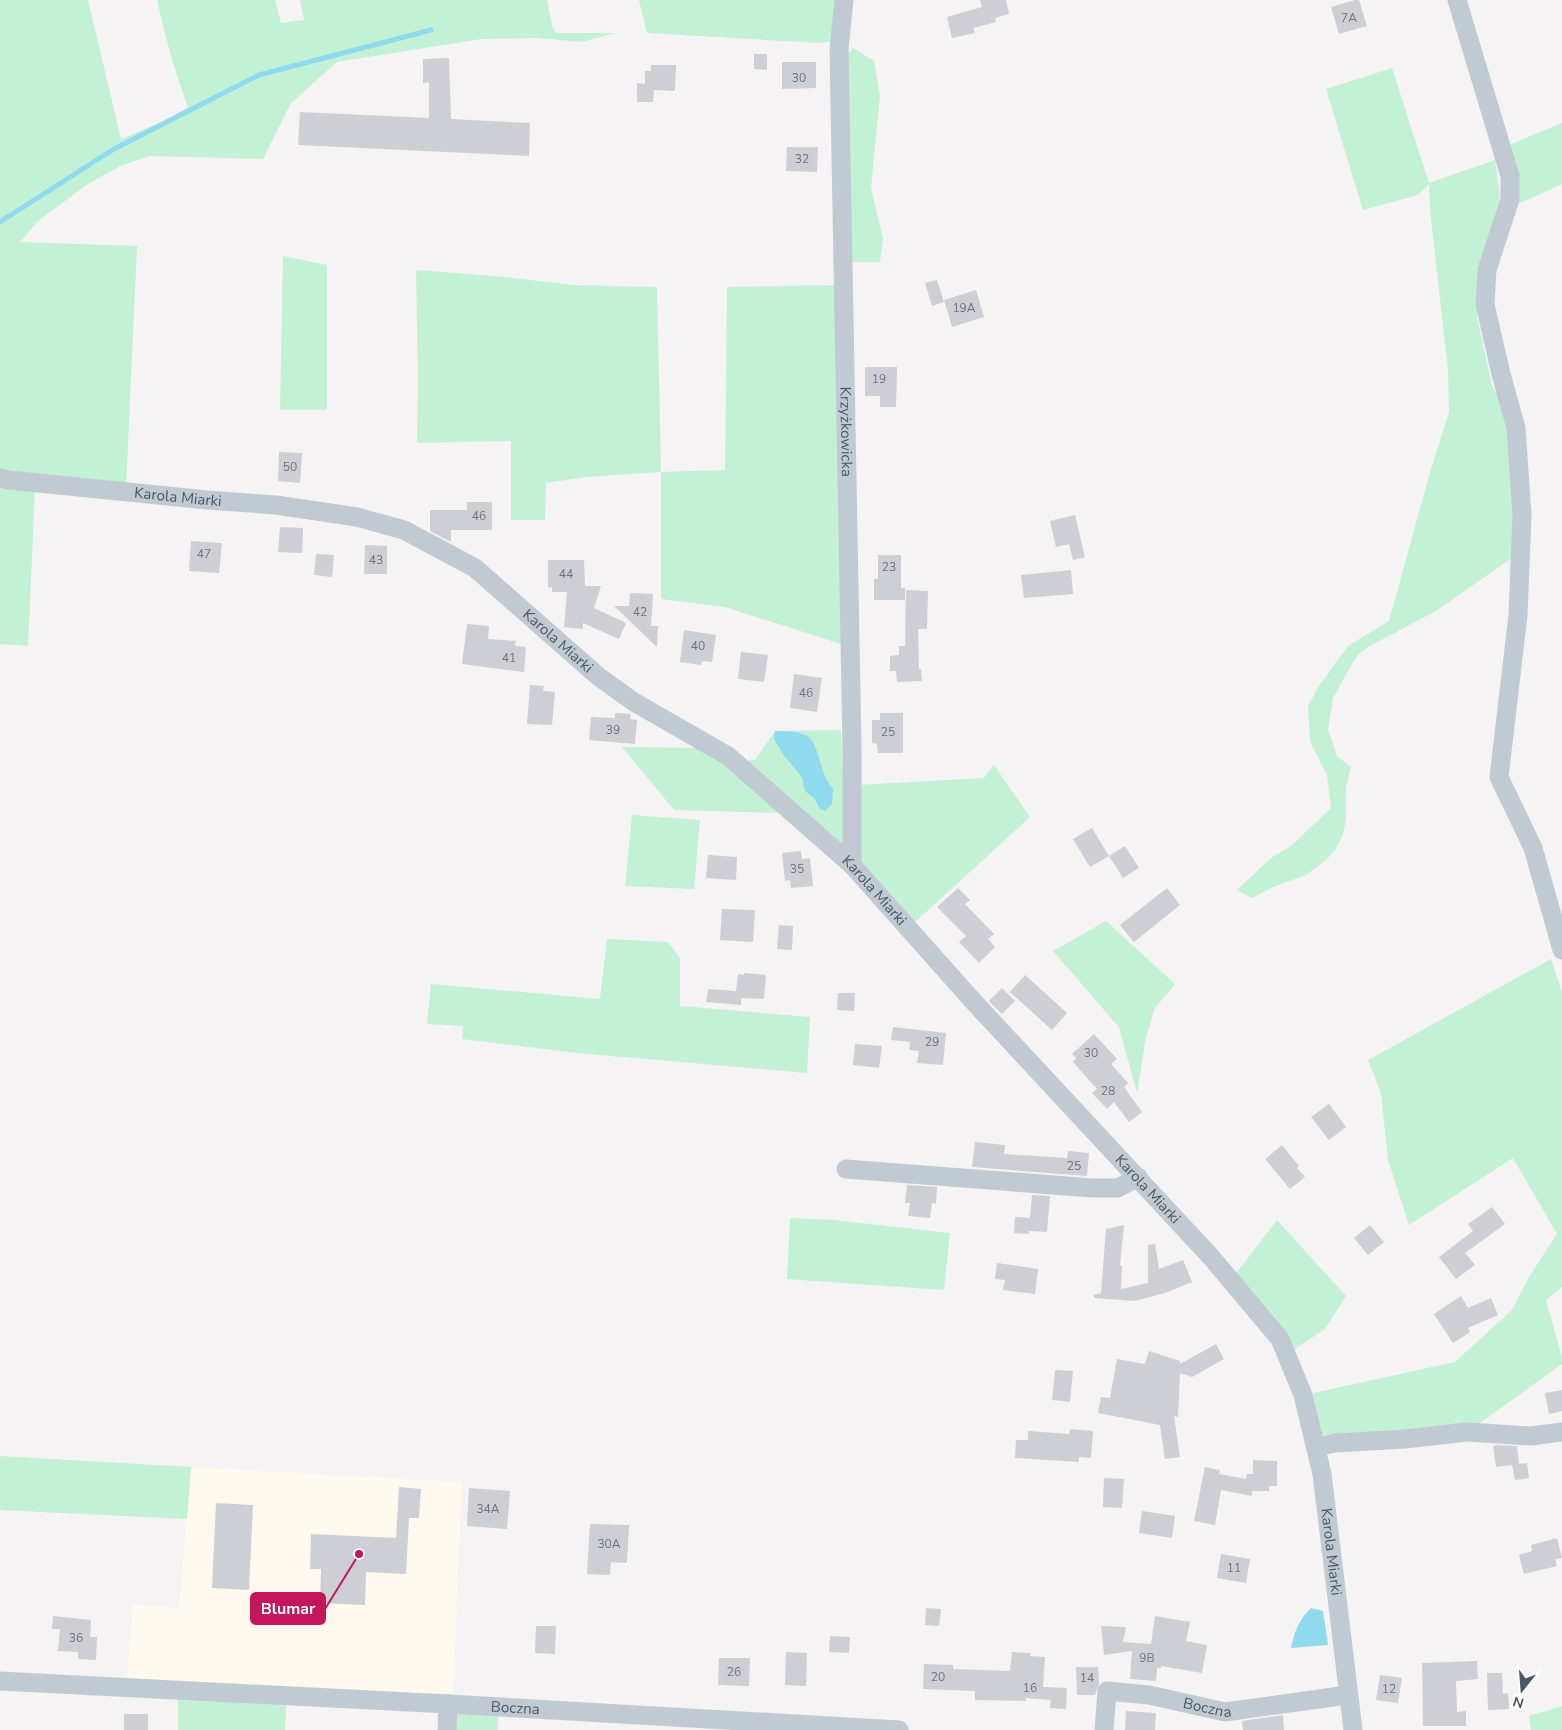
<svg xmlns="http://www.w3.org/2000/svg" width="1562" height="1730" viewBox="0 0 1562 1730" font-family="'Nunito Sans',sans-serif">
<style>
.commercial{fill:#fdf9ef}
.green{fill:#c3f1d5}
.water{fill:#90daee}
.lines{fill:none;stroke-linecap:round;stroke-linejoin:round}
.stream{stroke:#90daee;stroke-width:5}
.building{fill:#cdcfd5}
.minor{stroke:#c1cad2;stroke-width:19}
.labels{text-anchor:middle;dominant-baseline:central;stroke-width:4.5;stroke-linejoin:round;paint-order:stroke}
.number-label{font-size:12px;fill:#6b747e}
.street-label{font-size:15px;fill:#4a5661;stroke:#fff}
.leader{fill:none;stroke:#c2185b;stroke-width:2}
.callout-dot{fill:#c2185b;stroke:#fff;stroke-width:2}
.callout{fill:#c2185b;stroke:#c2185b;stroke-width:2}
.callout-label{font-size:16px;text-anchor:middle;font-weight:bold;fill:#fff}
</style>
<rect width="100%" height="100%" fill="#f5f3f3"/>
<polygon class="commercial" points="191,1467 462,1482 453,1694 127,1683 133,1605 179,1608"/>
<g class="green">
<path d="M0,0h88l33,139 45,-19 22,-13c-13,-35 -23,-71 -31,-107h118l6,23 23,-3 -4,-20h247l5,25 4,8h59l-33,9 -43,-4 -58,1 -144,23 -46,41 -28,56 -113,-3 -30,10 -32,18 -50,37 -18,21 117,4 -11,242 -126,-13z"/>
<polygon points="639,0 836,0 833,41 820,43 647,33"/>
<polygon points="853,48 874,61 880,96 871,187 883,239 880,262 851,262 848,53"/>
<polygon points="1392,68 1429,183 1495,160 1500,196 1479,273 1477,317 1492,386 1505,408 1512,462 1516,555 1436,611 1368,647 1358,655 1352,664 1333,698 1328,730 1337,756 1351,767 1346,787 1346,820 1342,837 1335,850 1326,860 1306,875 1273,887 1252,898 1237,890 1271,858 1291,846 1331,808 1327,775 1310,741 1308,706 1319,686 1348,646 1389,621 1429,476 1449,412 1448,370 1430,210 1429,184 1418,195 1363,210 1326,89"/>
<polygon points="1562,123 1562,184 1518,204 1509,145"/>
<polygon points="283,256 327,265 327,410 280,410"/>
<polygon points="416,270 495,276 574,285 657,287 661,472 725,470 727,287 838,285 844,645 725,607 661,599 661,472 586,477 546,483 545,520 511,520 511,441 417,443 418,379"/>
<polygon points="0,488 35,489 28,646 0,644"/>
<polygon points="841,730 846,851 744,761 755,760 775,731"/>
<polygon points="622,747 698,748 726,761 784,813 674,810"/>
<polygon points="994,765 1030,817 913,924 857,863 858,785 984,778"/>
<polygon points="632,815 700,820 694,889 625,886"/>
<polygon points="1106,921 1175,984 1155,1008 1146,1037 1137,1093 1119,1027 1053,951"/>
<polygon points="607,939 668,942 680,958 680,1006 810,1017 807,1073 577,1053 462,1039 463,1026 427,1024 431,984 600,999"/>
<polygon points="1551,959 1562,992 1562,1287 1546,1300 1562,1358 1562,1364 1476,1426 1321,1435 1313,1393 1455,1362 1512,1310 1529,1277 1557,1234 1513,1158 1409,1225 1388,1160 1381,1093 1368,1060"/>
<polygon points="790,1218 834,1220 950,1233 944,1290 787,1279"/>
<polygon points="1277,1220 1346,1296 1325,1329 1292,1351 1235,1275"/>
<polygon points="0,1456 191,1467 187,1519 0,1510"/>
<polygon points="178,1697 286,1703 285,1730 178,1730"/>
<polygon points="1562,1706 1562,1730 1531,1730 1529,1716"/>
<polygon points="452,1711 498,1714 498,1730 452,1730"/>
</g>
<g class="water">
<path d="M775,731c9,0 22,0 31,4 11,5 14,31 19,41 2,5 5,9 8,13l-1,15 -7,7 -5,-2 -5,-10 -10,-8 -3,-14 -17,-20 -11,-18z"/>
<path d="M1311,1608l12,3 5,34 -37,3c3,-16 8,-28 20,-40z"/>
</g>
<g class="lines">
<polyline class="stream" points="0,222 114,149 259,75 431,30"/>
</g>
<g class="building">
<polygon points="980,0 1006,0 1009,14 995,18 996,22 973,28 975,33 952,38 947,17 982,7"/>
<polygon points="1355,0 1359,0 1367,26 1339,34 1331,7"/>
<polygon points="754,54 767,54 767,70 754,69"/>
<polygon points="449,58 451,119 530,123 529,156 298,145 300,112 429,118 429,82 423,83 423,59"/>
<polygon points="782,62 816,62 816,88 782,89"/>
<polygon points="651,65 676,65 675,91 654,90 653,102 637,102 637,83 645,84 645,71 651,71"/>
<polygon points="787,147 818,147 817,172 786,171"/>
<polygon points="937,280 944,302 932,306 925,283"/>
<polygon points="976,290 984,317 952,327 944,300"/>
<polygon points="865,367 897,367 896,407 880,407 880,396 865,396"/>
<polygon points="279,452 302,453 300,483 278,481"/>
<polygon points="467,502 492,502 492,530 451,530 451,542 430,531 430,510 467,510"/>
<polygon points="1075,515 1085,557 1073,560 1069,544 1056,547 1050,521"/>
<polygon points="280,527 303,528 302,553 278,552"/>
<polygon points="191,541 222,543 219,573 189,571"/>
<polygon points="365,545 387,546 387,574 364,574"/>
<polygon points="316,554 334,555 332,577 314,575"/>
<polygon points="878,555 901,555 901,588 905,588 905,600 874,600 874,579 878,579"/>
<polygon points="548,560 584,560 585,586 601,586 594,608 626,623 619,639 583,623 583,629 564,627 567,592 552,592 552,587 548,588"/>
<polygon points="1071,570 1073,594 1024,598 1021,575"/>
<polygon points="906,590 928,591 927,629 918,629 919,669 921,669 922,681 897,682 896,671 890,671 890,656 899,655 899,646 905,646"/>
<polygon points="630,593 653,594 651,626 658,626 657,647 614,606 629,606"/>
<polygon points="467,624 489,626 488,639 516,641 515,646 526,647 524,672 462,664"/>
<polygon points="684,630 716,635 712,662 702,661 701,665 680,662"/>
<polygon points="741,652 768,655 764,682 738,679"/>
<polygon points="794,674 822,678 817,712 790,708"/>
<polygon points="530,685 544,686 543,691 555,692 552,725 527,724"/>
<polygon points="615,713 631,714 630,719 637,720 635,744 589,740 591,717 615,718"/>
<polygon points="880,713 903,713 903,753 878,753 877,744 872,743 872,720 880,720"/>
<polygon points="1092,828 1109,856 1090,867 1073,839"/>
<polygon points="1125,846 1139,868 1123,878 1109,856"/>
<polygon points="801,851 802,859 810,858 813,886 791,888 790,880 785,881 782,853"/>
<polygon points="708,855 737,857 736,880 706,878"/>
<polygon points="958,888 970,900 965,904 994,934 988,939 995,947 979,963 959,942 966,936 937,907"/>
<polygon points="1167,888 1180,905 1134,942 1120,925"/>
<polygon points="722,909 755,910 753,942 720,940"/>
<polygon points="779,925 793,926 792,950 777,949"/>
<polygon points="744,973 766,975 764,999 741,998 741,1005 706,1002 708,989 736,991 738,974 744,975"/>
<polygon points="1025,975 1067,1013 1052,1030 1010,992"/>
<polygon points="1002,988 1015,1001 1002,1014 989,1001"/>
<polygon points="838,993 855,993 854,1011 837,1010"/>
<polygon points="893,1027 946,1033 943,1065 917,1063 919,1051 909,1050 910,1042 891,1040"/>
<polygon points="1094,1034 1117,1059 1111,1064 1128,1083 1124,1087 1142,1112 1129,1122 1114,1102 1107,1109 1092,1093 1097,1089 1073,1062 1076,1058 1072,1054"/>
<polygon points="855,1044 882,1046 879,1068 853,1065"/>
<polygon points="1329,1104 1346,1127 1329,1140 1311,1117"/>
<polygon points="975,1142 1005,1145 1004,1154 1067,1158 1068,1151 1089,1153 1087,1176 972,1167"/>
<polygon points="1282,1145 1299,1166 1297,1168 1305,1177 1290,1189 1265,1159"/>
<polygon points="907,1185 937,1187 936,1204 932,1203 930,1218 908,1216 910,1203 905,1203"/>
<polygon points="1032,1195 1050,1196 1047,1232 1029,1231 1029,1234 1014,1233 1015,1217 1030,1218"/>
<polygon points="1492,1207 1505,1224 1465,1253 1475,1265 1456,1279 1439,1257 1473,1231 1468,1224"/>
<polygon points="1124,1225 1120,1265 1122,1266 1121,1289 1148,1283 1148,1245 1155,1244 1159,1269 1183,1260 1192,1282 1165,1293 1135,1301 1094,1298 1094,1295 1101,1293 1106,1229"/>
<polygon points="1370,1225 1384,1242 1368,1255 1354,1238"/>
<polygon points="997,1263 1038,1269 1035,1294 1003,1290 1005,1280 995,1279"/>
<polygon points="1461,1296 1468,1308 1491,1298 1498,1315 1468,1328 1470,1332 1453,1343 1434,1314"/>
<polygon points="1216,1344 1224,1359 1192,1377 1180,1373 1178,1417 1174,1416 1180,1457 1165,1459 1160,1425 1098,1413 1101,1397 1110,1398 1117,1359 1145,1364 1149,1351 1180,1361 1180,1364"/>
<polygon points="1055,1370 1073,1371 1070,1402 1052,1400"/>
<polygon points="1562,1390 1562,1411 1549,1414 1545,1393"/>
<polygon points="1070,1429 1093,1431 1091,1458 1079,1457 1079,1462 1015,1458 1016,1440 1028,1440 1028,1431 1069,1434"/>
<polygon points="1497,1445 1517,1446 1519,1464 1527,1463 1529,1478 1515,1480 1512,1465 1496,1467 1493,1446"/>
<polygon points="1253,1460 1277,1461 1277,1486 1269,1486 1269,1491 1252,1491 1252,1496 1221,1490 1215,1525 1194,1521 1205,1467 1220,1470 1219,1474 1246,1479 1247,1474 1253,1474"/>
<polygon points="1104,1478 1124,1479 1122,1508 1103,1507"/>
<polygon points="399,1487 421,1489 419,1518 409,1518 406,1574 366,1572 365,1605 320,1603 321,1569 310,1569 311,1534 396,1538"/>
<polygon points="469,1488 510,1491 507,1529 467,1526"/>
<polygon points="216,1503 253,1505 249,1590 212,1588"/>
<polygon points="1142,1511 1175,1516 1172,1538 1139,1533"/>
<polygon points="590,1524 629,1525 627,1563 611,1562 610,1575 587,1574"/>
<polygon points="1557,1538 1562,1558 1555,1559 1557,1566 1524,1574 1519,1555 1532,1551 1531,1545"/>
<polygon points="1221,1554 1250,1559 1246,1583 1217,1578"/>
<polygon points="926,1608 941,1609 939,1626 925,1625"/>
<polygon points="53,1616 91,1620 90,1637 97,1637 96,1660 78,1659 78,1652 58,1651 60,1629 52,1629"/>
<polygon points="1155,1616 1190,1622 1186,1641 1207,1645 1202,1673 1161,1666 1161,1668 1157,1668 1156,1681 1130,1679 1132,1651 1104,1655 1101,1626 1126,1627 1123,1642 1151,1644"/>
<polygon points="536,1626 556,1626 555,1654 535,1653"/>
<polygon points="830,1636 850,1637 849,1653 829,1652"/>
<polygon points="786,1652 807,1653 806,1686 785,1685"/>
<polygon points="1012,1652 1030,1653 1030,1656 1045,1657 1043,1687 1067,1688 1066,1709 1050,1708 1051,1700 1026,1698 1026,1701 975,1700 975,1691 923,1689 924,1664 953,1665 953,1669 1010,1671"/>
<polygon points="719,1658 750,1658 749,1686 718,1685"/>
<polygon points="1477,1661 1478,1679 1456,1681 1457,1712 1466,1711 1466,1726 1423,1726 1422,1663"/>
<polygon points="1076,1667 1098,1667 1099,1684 1095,1695 1077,1695"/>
<polygon points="1487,1673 1502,1673 1503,1694 1508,1693 1509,1709 1488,1710"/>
<polygon points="1380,1675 1402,1678 1398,1703 1376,1700"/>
<polygon points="1126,1711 1156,1713 1155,1730 1125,1730"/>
<rect x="124" y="1714" width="24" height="16"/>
<polygon points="1283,1715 1284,1730 1243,1730 1242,1721"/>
</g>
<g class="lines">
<g class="minor">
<path id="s1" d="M844,0l-5,49 13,699v117"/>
<polyline points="1457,0 1510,176 1510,199 1487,270 1485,304 1501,374 1516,428 1522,515 1518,615 1499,777 1533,848 1562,950"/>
<path id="s2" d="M0,478l9,2 198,20 69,5 81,12 47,13 71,38 124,109 35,25 94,54 124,109 121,136 238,256 69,82 23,56 19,79 31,256"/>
<polyline points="846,1169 1092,1188 1118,1188 1138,1177"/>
<polyline points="1316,1447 1335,1443 1405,1439 1467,1432 1531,1436 1562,1432"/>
<path id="s3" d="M0,1681l448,23 451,26"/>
<polyline points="447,1730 448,1704"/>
<path id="s4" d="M1104,1730l3,-39 42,4 76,17 123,-17"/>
</g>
</g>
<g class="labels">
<g class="number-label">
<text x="1349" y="18">7A</text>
<text x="799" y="78">30</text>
<text x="802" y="159">32</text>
<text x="964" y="308">19A</text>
<text x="879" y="379">19</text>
<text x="290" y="467">50</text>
<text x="479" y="516">46</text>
<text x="204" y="554">47</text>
<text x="376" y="560">43</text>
<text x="889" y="567">23</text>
<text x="566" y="574">44</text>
<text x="640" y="612">42</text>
<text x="698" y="646">40</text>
<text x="509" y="658">41</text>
<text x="806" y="693">46</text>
<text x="613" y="730">39</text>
<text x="888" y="732">25</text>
<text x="797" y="869">35</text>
<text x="932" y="1042">29</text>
<text x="1091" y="1053">30</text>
<text x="1108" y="1091">28</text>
<text x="1074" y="1166">25</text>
<text x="488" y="1509">34A</text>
<text x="609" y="1544">30A</text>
<text x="1234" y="1568">11</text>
<text x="76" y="1638">36</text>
<text x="1147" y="1658">9B</text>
<text x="734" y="1672">26</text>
<text x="938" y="1677">20</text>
<text x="1087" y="1678">14</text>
<text x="1030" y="1688">16</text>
<text x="1389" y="1689">12</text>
</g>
<g class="street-label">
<text stroke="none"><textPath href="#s1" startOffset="432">Krzyżkowicka</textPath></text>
<text stroke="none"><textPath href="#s2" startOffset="179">Karola Miarki</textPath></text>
<text stroke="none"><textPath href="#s2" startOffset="599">Karola Miarki</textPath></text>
<text stroke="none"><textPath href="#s2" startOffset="1004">Karola Miarki</textPath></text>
<text stroke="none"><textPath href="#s2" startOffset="1409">Karola Miarki</textPath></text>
<text stroke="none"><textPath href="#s2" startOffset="1829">Karola Miarki</textPath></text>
<text stroke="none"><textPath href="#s4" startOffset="141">Boczna</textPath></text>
<text stroke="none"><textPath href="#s3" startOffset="516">Boczna</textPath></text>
</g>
</g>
<path class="leader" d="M359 1554L325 1609"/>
<circle class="callout-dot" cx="359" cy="1554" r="5"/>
<rect class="callout" x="251" y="1593" width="74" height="31" rx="5"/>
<g class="callout-label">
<text x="288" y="1614">Blumar</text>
</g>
<g transform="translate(1522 1690) rotate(197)" stroke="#ffffff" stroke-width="4" paint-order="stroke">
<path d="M0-4L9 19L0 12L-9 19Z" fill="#4a5661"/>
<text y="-8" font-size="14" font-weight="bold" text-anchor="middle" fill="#4a5661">N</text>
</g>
</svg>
